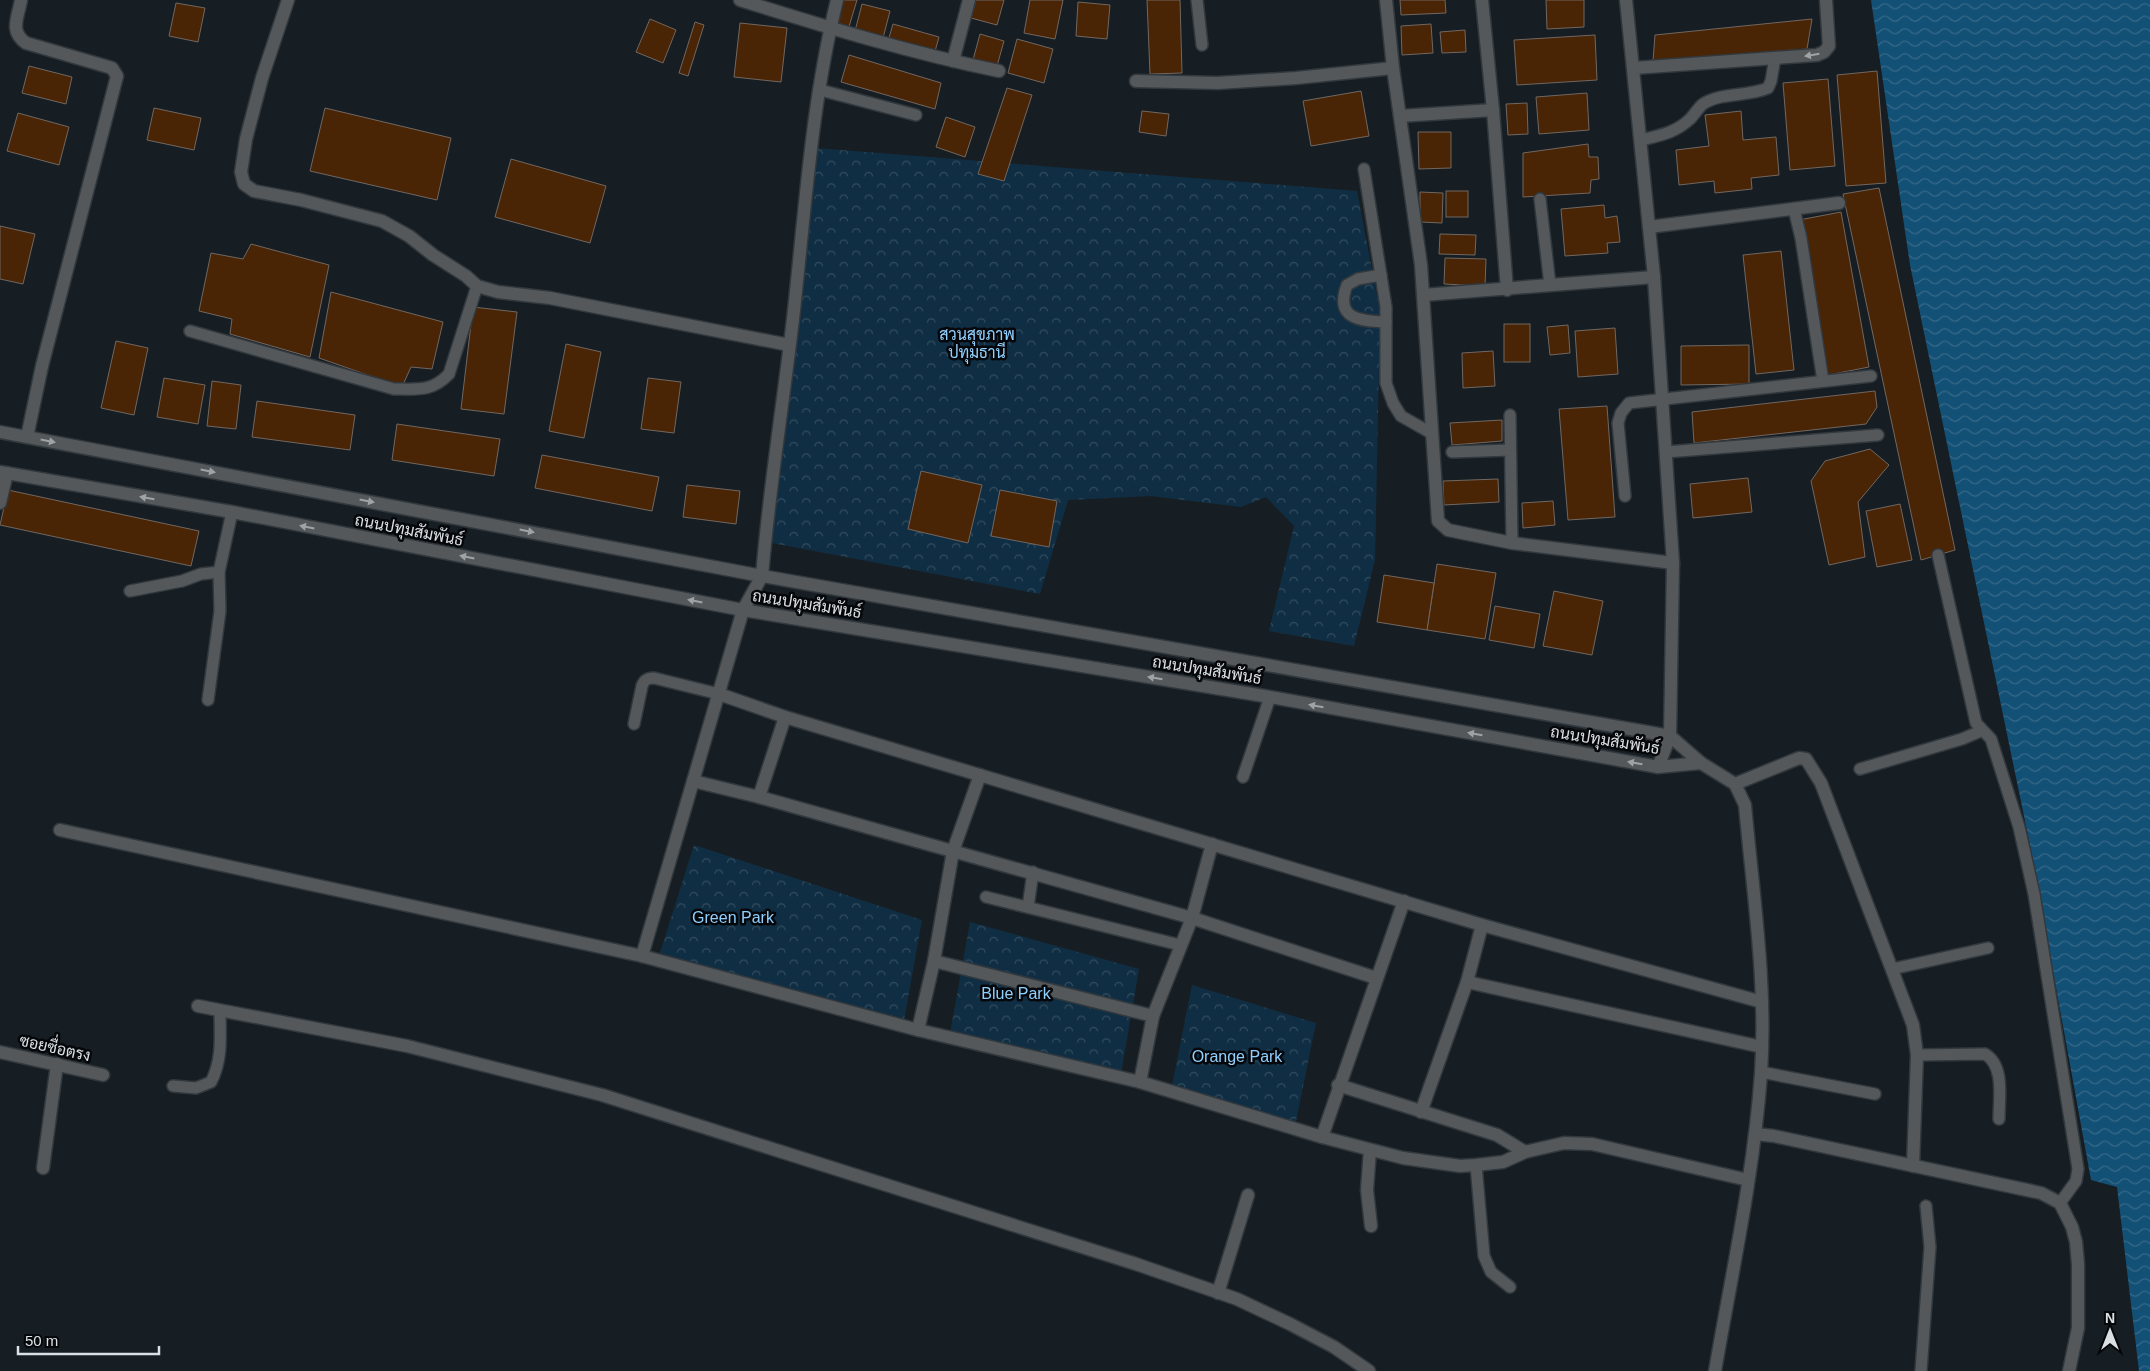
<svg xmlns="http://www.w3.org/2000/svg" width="2150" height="1371" viewBox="0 0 2150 1371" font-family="Helvetica,Sarabun,sans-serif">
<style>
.park{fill:url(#park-crowns)}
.water{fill:url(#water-waves)}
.building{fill:#492405;stroke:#716761}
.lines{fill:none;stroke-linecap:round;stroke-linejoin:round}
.service-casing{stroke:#32393e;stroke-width:14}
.minor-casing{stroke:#32393e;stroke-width:15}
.tertiary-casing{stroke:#32393e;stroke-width:15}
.service{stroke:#54585b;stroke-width:11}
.minor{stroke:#54585b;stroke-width:12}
.tertiary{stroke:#54585b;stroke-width:12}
.oneway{fill:#9ea3a6}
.labels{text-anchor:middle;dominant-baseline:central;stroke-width:5;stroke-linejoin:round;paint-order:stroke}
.park-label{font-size:16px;fill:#90d0ff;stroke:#05070a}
.street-label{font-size:16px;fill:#dbe0e4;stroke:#05070a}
</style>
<defs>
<pattern id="park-crowns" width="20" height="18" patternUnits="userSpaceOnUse" patternTransform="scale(1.25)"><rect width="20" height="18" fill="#102e43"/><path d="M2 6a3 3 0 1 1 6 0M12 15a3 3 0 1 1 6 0" fill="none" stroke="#324c5e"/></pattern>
<pattern id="water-waves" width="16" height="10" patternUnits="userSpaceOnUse" patternTransform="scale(1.25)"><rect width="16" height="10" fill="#135075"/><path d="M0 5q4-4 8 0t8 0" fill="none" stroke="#356988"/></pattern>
</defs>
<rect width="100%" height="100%" fill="#161e23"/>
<g class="park">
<polygon points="816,148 1357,191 1380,312 1375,560 1354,646 1269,631 1294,526 1266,497 1241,507 1151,496 1068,500 1040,594 772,543"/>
<polygon points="694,845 922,920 903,1026 660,953"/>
<polygon points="970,922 1139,969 1121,1074 950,1034"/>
<polygon points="1192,985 1316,1023 1295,1126 1170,1096"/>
</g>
<polygon class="water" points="1871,0 2150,0 2150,1371 2139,1371 2117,1187 2091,1180 2031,850 1910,265"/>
<g class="building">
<polygon points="841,0 857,0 848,30 834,26"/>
<polygon points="976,0 1004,0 997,25 971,18"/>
<polygon points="1030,0 1063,0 1055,39 1024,33"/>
<polygon points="1147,0 1180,0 1182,73 1150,74"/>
<polygon points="1400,0 1445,0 1446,13 1401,15"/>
<polygon points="1546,0 1584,0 1584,27 1547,29"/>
<polygon points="1078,2 1110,5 1107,39 1076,36"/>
<polygon points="176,3 205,8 198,42 169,36"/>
<polygon points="862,4 890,11 883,38 855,31"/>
<polygon points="650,19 676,30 663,63 636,52"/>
<polygon points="1812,19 1807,49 1653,61 1655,35"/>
<polygon points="695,22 704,25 688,76 679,73"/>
<polygon points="740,23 787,28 781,82 734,77"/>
<polygon points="893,24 939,37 934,55 888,41"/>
<polygon points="1431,24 1433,53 1402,55 1401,26"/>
<polygon points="1465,30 1466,52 1442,53 1440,32"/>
<polygon points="980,34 1004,41 997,66 973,60"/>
<polygon points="1595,35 1597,80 1517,85 1514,40"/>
<polygon points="1017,39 1053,49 1044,83 1008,73"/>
<polygon points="849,55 941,83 935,109 841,82"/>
<polygon points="29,66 72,77 66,104 22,93"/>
<polygon points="1877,71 1886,183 1846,186 1837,75"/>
<polygon points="1828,79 1835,166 1790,170 1783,83"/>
<polygon points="1007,88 1032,95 1004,181 978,174"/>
<polygon points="1361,91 1369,136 1311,146 1303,101"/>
<polygon points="1587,93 1589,130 1539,134 1536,97"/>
<polygon points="1527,103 1528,134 1508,135 1506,104"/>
<polygon points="154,108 201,118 194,150 147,140"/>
<polygon points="325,108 451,138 437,200 310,171"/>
<polygon points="1142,111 1169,114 1166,136 1139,132"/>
<polygon points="1741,111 1743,140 1776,137 1779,175 1751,178 1752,189 1715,193 1714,181 1679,185 1676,150 1709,146 1705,115"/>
<polygon points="18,113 69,127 59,165 7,151"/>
<polygon points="946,117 975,127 965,157 936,147"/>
<polygon points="1418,132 1451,132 1451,168 1419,169"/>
<polygon points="1588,144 1589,157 1598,157 1599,179 1591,180 1590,193 1523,197 1523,153"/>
<polygon points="511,159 606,186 590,243 495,217"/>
<polygon points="1879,188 1955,550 1921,560 1843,194"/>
<rect x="1446" y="191" width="22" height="26"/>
<polygon points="1420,192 1443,193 1442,223 1420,222"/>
<polygon points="1604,205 1605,218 1617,216 1620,242 1607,243 1608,253 1565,256 1561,209"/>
<polygon points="1841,212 1869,367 1828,375 1799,220"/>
<polygon points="0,226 35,234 23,284 0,279"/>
<polygon points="1440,234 1476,235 1475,255 1439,254"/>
<polygon points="251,244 329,265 310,357 230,334 232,319 199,311 211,253 243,259"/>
<polygon points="1781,251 1794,370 1756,374 1743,255"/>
<polygon points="1445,258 1486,259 1485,286 1444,284"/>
<polygon points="331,292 443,322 432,369 411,367 402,387 319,358"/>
<polygon points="473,307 517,312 504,414 461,409"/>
<rect x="1504" y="324" width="26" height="38"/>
<polygon points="1568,325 1570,353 1550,355 1547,327"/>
<polygon points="1615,328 1618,374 1578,377 1575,331"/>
<polygon points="116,341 148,348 134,415 101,408"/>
<polygon points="566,344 601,352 584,438 549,431"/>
<polygon points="1749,345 1749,384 1681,385 1681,346"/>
<polygon points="1493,351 1495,386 1463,388 1462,353"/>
<polygon points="164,378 205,385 198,424 157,417"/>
<polygon points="648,378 681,382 674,433 641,429"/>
<polygon points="212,381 241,385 236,429 207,426"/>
<polygon points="1875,391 1877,407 1866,424 1694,443 1692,412"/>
<polygon points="257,401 355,415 350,450 252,437"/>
<polygon points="1607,406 1615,517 1568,520 1559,409"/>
<polygon points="1502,420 1502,441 1452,445 1450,423"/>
<polygon points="397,424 500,439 494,476 392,460"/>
<polygon points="1870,449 1889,465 1858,502 1865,557 1829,565 1811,481 1825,461"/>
<polygon points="542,455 659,477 652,511 535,488"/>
<polygon points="921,471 982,485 968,543 908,529"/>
<polygon points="1748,478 1752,512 1693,518 1690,484"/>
<polygon points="1498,479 1499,502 1444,505 1443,481"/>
<polygon points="687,485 740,491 736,524 683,517"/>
<polygon points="8,490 199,531 191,566 0,525"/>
<polygon points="1000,490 1057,501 1049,547 991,536"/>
<polygon points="1553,501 1555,525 1523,528 1522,503"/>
<polygon points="1900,504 1912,560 1877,567 1866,511"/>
<polygon points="1437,564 1496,573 1485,639 1427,630"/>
<polygon points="1384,575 1434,583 1427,630 1377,622"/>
<polygon points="1554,591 1603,601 1592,655 1543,646"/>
<polygon points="1495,606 1540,614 1534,648 1489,640"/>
</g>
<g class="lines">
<defs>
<g id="service">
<polyline points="1197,0 1202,45"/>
<polyline points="820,90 916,115"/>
<path d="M1641,140c20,-5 34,-7 49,-21 5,-5 8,-11 13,-15 18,-12 44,-7 65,-16l3,-7 4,-23"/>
<polyline points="1364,169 1386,307 1386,383 1393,403 1401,416 1431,433"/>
<polyline points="1540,199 1550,285"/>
<polyline points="1794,209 1801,238 1823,381"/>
<path d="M1381,275l-23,4 -11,6c-13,34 13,36 39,37"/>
<path d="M190,331l204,58c23,0 38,3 55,-15l28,-88"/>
<polyline points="1510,415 1512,543"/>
<polyline points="1452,452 1510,450"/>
<polyline points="1666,452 1878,435"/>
<polyline points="1625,496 1618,423 1621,413 1629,403 1871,376"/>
<polyline points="1938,555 1976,723 1991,739 2019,827 2034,894 2078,1169 2076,1181 2060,1203"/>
<polyline points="130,591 182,581 201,574 219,572"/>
<polyline points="208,700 220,611 219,572 232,512"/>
<path d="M634,724l8,-38c2,-6 5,-8 12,-8l65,16"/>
<polyline points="1860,769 1962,739 1981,731"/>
<polyline points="1243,777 1270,697"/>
<polyline points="986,897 1180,945"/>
<polyline points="1028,907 1033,872"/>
<polyline points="1892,969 1988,948"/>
<path d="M1917,1055l68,-1c20,12 14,44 14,65"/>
<polyline points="1761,1072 1875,1094"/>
<path d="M173,1086l23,2 15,-6c12,-23 9,-47 9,-71"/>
<polyline points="1476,1165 1484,1256 1491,1272 1510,1287"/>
<polyline points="1921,1371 1930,1247 1926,1206"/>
</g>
<g id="minor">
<path d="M21,0c-3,18 -12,31 5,43l86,25 5,8 -75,290 -15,71"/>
<polyline points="288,0 262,78 246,139 241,172 244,184 254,191 301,200 382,221 409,236 433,255 466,276 477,286 498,292 550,298 789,345"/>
<path d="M740,0c86,27 171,53 259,71"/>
<polyline points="1386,0 1393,68 1421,265 1438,521 1448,530 1512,543 1673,563"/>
<polyline points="1482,0 1493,110 1507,290"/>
<polyline points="1626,0 1654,277 1673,563 1670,736 1658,767"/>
<polyline points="953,61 969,0"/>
<polyline points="1634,68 1817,55 1824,52 1829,46 1826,0"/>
<polyline points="1136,81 1218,83 1296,78 1393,68"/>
<polyline points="1400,116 1493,110"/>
<polyline points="1649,227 1839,203"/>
<polyline points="1423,295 1654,277"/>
<polyline points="0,503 7,473"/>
<polyline points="719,694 785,717 1482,925 1762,1002"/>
<path d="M1701,763l34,21 10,21c8,89 22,179 16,268 -7,100 -29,199 -46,298"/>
<polyline points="693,781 759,797 1192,918 1212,844"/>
<polyline points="1735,784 1799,758 1806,759 1821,783 1913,1025 1917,1055 1913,1166"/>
<polyline points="759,797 785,717"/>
<polyline points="60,830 642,956 918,1030 1140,1082 1322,1137 1403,1158 1460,1166 1476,1165 1503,1162 1525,1152 1564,1143 1592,1144 1748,1180"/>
<path d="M642,956l101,-346 19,-34c7,-86 21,-171 31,-257 12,-106 18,-214 44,-319"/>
<polyline points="934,961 1153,1016"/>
<polyline points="1467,982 1762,1047"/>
<polyline points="198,1006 407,1046 602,1095 1136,1264 1237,1299 1290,1324 1334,1347 1369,1371"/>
<polyline points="918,1030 934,961 953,851 980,775"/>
<polyline points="0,1052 103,1075"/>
<polyline points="1140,1082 1153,1016 1192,918 1376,978"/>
<polyline points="1338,1085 1497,1135 1525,1152"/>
<polyline points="1421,1112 1467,982 1482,925"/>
<polyline points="1755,1134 1774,1136 2041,1193 2060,1203 2072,1227 2076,1242 2078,1264 2078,1328 2069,1371"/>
<polyline points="1322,1137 1404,901"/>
<polyline points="1370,1150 1367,1190 1371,1226"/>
<polyline points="43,1168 57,1064"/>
<polyline points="1218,1293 1248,1195"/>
</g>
<g id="tertiary">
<polyline points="0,432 762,576 1670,736 1701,763"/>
<polyline points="0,472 232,512 743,610 1270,697 1658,767 1701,763"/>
</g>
</defs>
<use href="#service" class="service-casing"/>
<use href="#minor" class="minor-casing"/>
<use href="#tertiary" class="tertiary-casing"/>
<use href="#service" class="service"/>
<use href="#minor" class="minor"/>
<use href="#tertiary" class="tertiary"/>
</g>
<defs><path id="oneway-solid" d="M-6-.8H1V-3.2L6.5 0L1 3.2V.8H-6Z" transform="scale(1.25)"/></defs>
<g class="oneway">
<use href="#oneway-solid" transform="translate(1812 55) rotate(171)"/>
<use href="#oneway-solid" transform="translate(48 441) rotate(11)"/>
<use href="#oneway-solid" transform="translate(208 471) rotate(11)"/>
<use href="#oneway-solid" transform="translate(147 498) rotate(-170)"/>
<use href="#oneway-solid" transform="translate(367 501) rotate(11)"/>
<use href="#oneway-solid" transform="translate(307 527) rotate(-169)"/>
<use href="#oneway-solid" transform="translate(527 531) rotate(11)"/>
<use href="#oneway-solid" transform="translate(467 557) rotate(-169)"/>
<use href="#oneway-solid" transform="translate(695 601) rotate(-169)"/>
<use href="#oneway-solid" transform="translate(1155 678) rotate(-171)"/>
<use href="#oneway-solid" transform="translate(1316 706) rotate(-170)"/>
<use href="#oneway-solid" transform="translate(1475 734) rotate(-170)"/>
<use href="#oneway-solid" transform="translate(1635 763) rotate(-170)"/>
</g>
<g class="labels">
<g class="park-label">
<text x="977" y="334">สวนสุขภาพ<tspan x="977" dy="18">ปทุมธานี</tspan></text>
<text x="733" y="917">Green Park</text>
<text x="1016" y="993">Blue Park</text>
<text x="1237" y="1056">Orange Park</text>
</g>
<g class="street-label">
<text transform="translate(409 530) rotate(11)">ถนนปทุมสัมพันธ์</text>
<text transform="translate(807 604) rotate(9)">ถนนปทุมสัมพันธ์</text>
<text transform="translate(1207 670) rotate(9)">ถนนปทุมสัมพันธ์</text>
<text transform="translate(1605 740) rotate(9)">ถนนปทุมสัมพันธ์</text>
<text transform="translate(55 1048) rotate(13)">ซอยซื่อตรง</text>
</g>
</g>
<g transform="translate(2110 1331)" stroke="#05070a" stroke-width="4" paint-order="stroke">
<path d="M0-4L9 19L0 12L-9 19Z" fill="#dbe0e4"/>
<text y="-8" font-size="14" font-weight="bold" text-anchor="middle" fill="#dbe0e4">N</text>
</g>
<path d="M18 1346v8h141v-8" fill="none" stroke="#dbe0e4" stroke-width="2.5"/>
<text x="25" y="1346" font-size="15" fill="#dbe0e4" stroke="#05070a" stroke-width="4" paint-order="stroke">50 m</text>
</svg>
